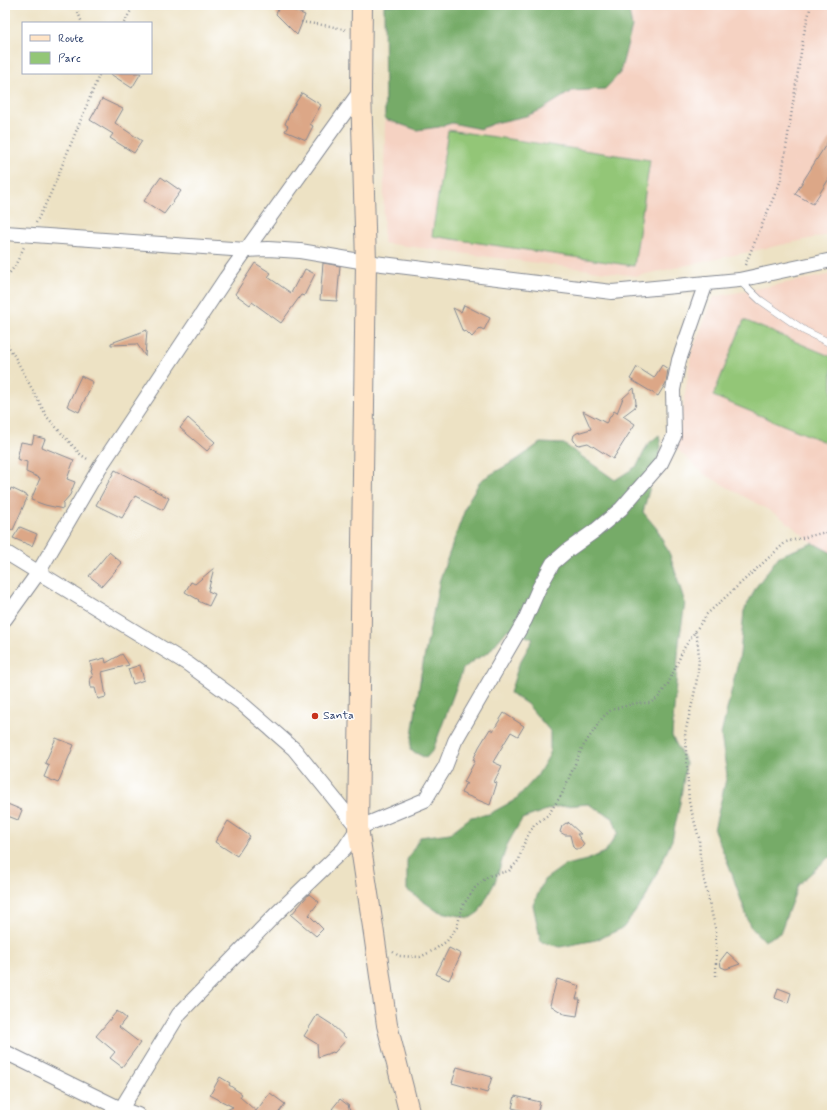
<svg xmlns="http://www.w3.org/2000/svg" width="837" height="1120" viewBox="0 0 837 1120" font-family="Mynerve,sans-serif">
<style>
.built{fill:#f5d2c2}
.green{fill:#93c677;stroke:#577a6a}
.forest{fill:#76ab68;stroke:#486d63}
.building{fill:#dca787}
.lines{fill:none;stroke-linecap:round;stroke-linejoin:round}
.service-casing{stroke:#848891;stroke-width:8}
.minor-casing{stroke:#848891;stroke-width:16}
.secondary-casing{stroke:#848891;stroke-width:22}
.path{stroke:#848891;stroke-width:2.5;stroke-dasharray:1 3;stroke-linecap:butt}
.service{stroke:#fff;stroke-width:7}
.minor{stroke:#fff;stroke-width:14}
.secondary{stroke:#ffe4c6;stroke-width:20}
.poi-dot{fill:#c8321e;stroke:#fff;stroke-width:1.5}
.labels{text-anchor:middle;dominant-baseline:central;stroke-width:3;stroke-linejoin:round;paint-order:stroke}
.poi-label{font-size:12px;fill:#1b2f5e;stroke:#fff;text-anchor:start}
</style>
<rect width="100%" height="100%" fill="#fff"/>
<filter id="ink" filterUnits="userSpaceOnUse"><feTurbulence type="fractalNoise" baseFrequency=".025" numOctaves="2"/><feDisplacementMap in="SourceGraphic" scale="8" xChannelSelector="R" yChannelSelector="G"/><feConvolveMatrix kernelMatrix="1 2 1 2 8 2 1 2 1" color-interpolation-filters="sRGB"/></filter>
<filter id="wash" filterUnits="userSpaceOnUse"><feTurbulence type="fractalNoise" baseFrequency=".012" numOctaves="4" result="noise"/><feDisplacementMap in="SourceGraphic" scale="16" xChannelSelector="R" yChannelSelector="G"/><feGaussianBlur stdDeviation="0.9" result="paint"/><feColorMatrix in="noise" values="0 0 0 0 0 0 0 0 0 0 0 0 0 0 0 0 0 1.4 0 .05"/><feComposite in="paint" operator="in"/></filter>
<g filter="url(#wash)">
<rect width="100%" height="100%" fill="#ede2c4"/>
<g class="built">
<polygon points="384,5 832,5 832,234 637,276 383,243 385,119"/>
<polygon points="832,274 832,553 813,543 779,516 704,474 677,449 691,353 714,297"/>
</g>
<g class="green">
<polygon points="448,130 650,160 634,266 432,236"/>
<polygon points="744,320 832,357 832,445 713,396"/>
</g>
<g class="forest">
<polygon points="384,5 628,5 632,27 620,73 605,89 572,91 541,110 526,116 495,123 480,129 452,123 439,127 417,130 385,119"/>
<polygon points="659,435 661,447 643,512 657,529 670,555 685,603 679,642 672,736 686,763 680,803 672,840 645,899 623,928 596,940 560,947 541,942 533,905 544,880 565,865 587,860 605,852 618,833 613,818 588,804 555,807 522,819 507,845 495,882 479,912 470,918 437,911 407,890 407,860 420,837 450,833 471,817 489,814 515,800 537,776 550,754 550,731 527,704 510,693 519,664 533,639 508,629 488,653 474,660 463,669 433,750 426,758 410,750 421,674 440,579 468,501 481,480 518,459 540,443 564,444 615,480 637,466 648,444"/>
<polygon points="813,543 832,553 832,860 829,857 798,885 780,933 764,941 750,926 730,868 714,830 727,775 721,735 740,654 744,611 756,587 779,556"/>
</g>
<g id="blocks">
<g class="building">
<polygon points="280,5 305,15 297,35 276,14"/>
<polygon points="109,73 141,73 132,88"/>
<polygon points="302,93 321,105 310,124 313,126 306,140 285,131 288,126 285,124 291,110"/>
<polygon points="102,99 123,109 115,123 142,141 134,153 110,138 113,134 90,120"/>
<polygon points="832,135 832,174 813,204 795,194"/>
<polygon points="161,177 181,191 164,214 144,201"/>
<polygon points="255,263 271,273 268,277 291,293 299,278 300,279 305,269 315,274 304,296 301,295 281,323 252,302 250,305 235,294"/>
<polygon points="323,263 340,266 337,301 320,300"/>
<polygon points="464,305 490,318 484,330 480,328 472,337 466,331 463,332 453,308 461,312"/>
<polygon points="147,330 145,356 137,344 111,345 111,343"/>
<polygon points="662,365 668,369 666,383 658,396 630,379 637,367 654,378"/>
<polygon points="81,376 93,382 79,412 67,406"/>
<polygon points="634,388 636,403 635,407 623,416 635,424 613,459 588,443 579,445 576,444 573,439 574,435 577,433 591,429 583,411 606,423 614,411 617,413 623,398"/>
<polygon points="188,418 215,442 207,451 180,428"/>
<polygon points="34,436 45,439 42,447 74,460 67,479 75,482 70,495 63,503 63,509 45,505 31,500 40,478 26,472 27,462 17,459 21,442 32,444"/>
<polygon points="115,470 169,498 163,510 135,496 122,518 96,505"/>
<polygon points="5,488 10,491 11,488 28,496 13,530 5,527"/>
<polygon points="20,527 37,534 32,546 13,538"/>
<polygon points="109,552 122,563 102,586 89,576"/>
<polygon points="214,568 208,591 215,594 209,606 198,601 199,600 185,592 191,582 195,584"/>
<polygon points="122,654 129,665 102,672 106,697 98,699 95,688 91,688 90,678 93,677 91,671 92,670 90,662 105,658 106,663"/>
<polygon points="140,665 144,680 133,684 128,669"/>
<polygon points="504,713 524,726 518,736 511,732 493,762 502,766 494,782 497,783 490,805 461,793 465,784 467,784 464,782 475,761 473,760 479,747 490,729 493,731"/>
<polygon points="56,738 74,745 58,783 44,777 49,765 45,763"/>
<polygon points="5,803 22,810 18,820 5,815"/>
<polygon points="228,821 250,836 237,856 215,842"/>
<polygon points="568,822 581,834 577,834 584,844 581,849 575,849 573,847 570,835 565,835 560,832 562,826 566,823 568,824"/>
<polygon points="309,894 319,902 309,915 323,929 316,936 291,915"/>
<polygon points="449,948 461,954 449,980 436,974"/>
<polygon points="727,952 740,964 726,969 721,967 720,961"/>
<polygon points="557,979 580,986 576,999 580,999 577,1016 564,1014 550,1005"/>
<polygon points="778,988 791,993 788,1003 775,998"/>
<polygon points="117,1011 126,1018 119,1027 140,1043 122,1067 110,1058 115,1052 96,1036"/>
<polygon points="317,1015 331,1024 347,1039 334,1053 333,1052 318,1057 317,1044 304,1036"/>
<polygon points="457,1067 492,1077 487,1093 452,1083"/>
<polygon points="220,1077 230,1083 229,1085 242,1094 240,1097 256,1111 270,1093 285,1104 277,1115 216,1115 233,1107 210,1095"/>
<polygon points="515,1096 540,1102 537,1114 512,1108"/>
<polygon points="340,1099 349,1106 348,1107 353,1115 340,1115 332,1109"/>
</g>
</g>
</g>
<g filter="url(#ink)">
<use href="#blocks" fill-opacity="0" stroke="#848891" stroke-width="1"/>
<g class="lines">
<defs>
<polyline id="service" points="739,280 760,300 805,331 832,344"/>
<g id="minor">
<polyline points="5,233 246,250 268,249 300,251 366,262 612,292 739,280 832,260"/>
<polyline points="5,552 188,664 240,702 294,749 358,828"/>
<polyline points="5,619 38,573 100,467 226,278 361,90"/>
<polyline points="5,1052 121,1109 138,1115"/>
<polyline points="119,1115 121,1109 179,1014 276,914 344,849 358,828 425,800 445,767 455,741 525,620 539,588 553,563 568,550 596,530 621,509 661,463 674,436 673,390 679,360 706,283"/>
</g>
<polyline id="secondary" points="362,5 361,90 366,262 358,828 373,927 387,1025 410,1115"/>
</defs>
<use href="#service" class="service-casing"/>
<use href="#minor" class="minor-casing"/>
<use href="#secondary" class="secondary-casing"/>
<g class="path">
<polyline points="78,12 82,23"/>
<polyline points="301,22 330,26 346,30"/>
<polyline points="124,23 134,5"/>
<polyline points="36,223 50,195 100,73"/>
<polyline points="745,265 781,180 804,33 811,5"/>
<polyline points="5,279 15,266 24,247"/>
<polyline points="5,341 15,357 47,417 81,455 89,460"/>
<path d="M695,632c10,30 -3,70 -10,101l4,69 10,36 1,19 4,23 12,51v45"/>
<polyline points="393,952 399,956 420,957 434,950 447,941 457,927 463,905 475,888 488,876 509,871 519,860 522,848 528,835 534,825 548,815 562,794 582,748 603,717 611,710 636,703 650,703 658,698 668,684 684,648 707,614 786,542 826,532 832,532"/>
</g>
<use href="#service" class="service"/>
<use href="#minor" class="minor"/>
<use href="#secondary" class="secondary"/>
</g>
</g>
<circle class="poi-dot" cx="315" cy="716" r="4"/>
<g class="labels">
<g class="poi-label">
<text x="323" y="716">Santa</text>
</g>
</g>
<rect width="837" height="1120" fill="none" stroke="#fff" stroke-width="20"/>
<rect x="22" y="22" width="130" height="52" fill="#ffffff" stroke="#a4acbf"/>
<rect x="30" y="35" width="20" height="6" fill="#ffe4c6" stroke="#a4acbf"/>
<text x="58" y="42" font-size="12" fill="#1b2f5e">Route</text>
<rect x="30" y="52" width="20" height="12" fill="#93c677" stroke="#a4acbf"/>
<text x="58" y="62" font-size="12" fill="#1b2f5e">Parc</text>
</svg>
